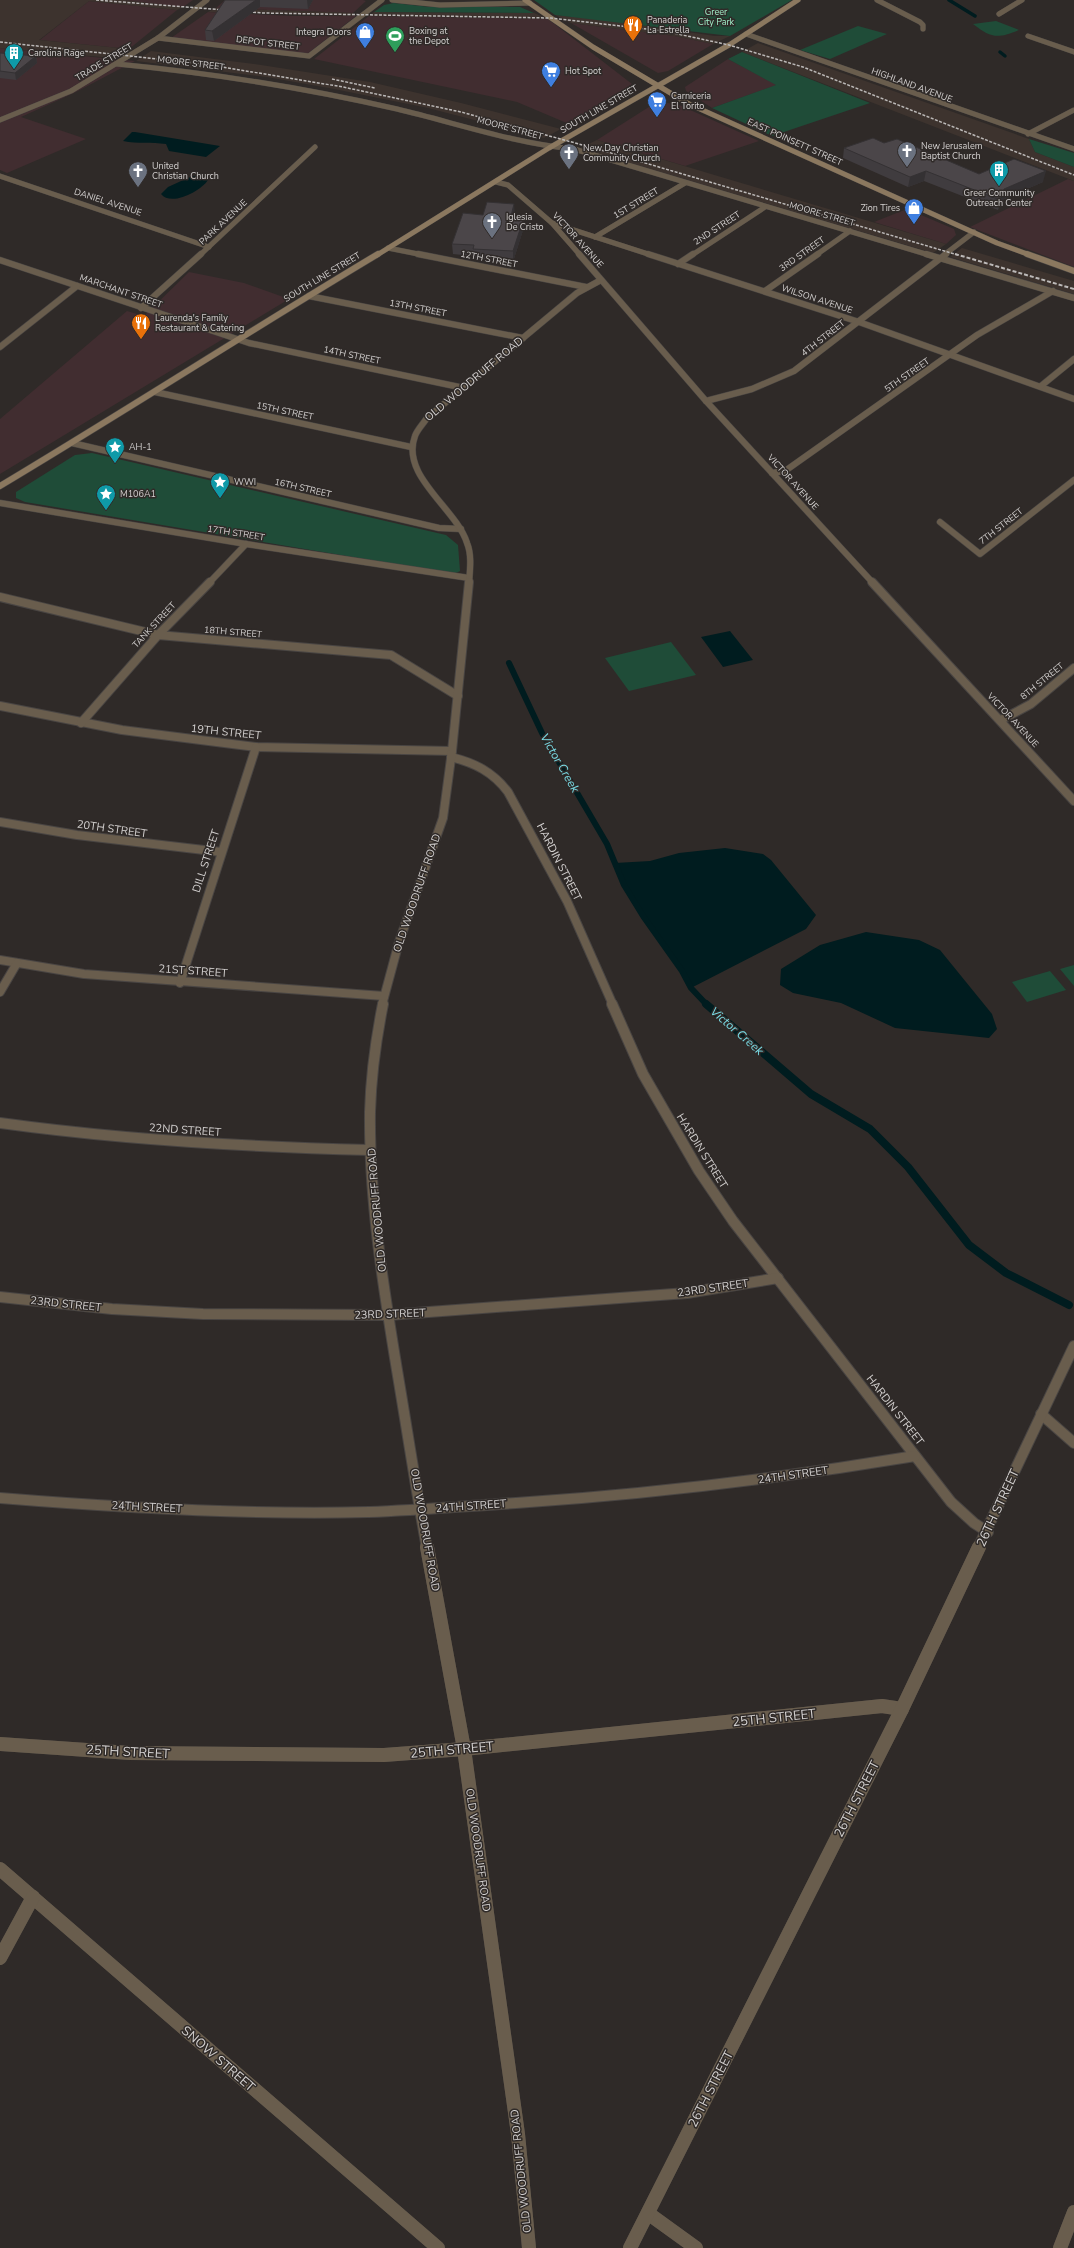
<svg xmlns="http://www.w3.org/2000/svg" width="1074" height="2248" viewBox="0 0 1074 2248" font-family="'Nunito Sans',sans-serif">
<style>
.commercial{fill:#412d30}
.built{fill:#3d332e}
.green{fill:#1f4c38}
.water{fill:#001c1f}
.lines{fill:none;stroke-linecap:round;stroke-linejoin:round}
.stream-far2{stroke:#001c1f;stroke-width:3.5}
.stream-far1{stroke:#001c1f;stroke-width:6}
.stream{stroke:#001c1f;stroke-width:8}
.minor-far4-casing{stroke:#494543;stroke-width:5.5}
.minor-far3-casing{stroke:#494543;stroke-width:7}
.minor-far2-casing{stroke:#494543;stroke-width:10}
.minor-far1-casing{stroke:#494543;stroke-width:12}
.minor-casing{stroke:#494543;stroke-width:14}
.tertiary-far2-casing{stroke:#494543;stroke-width:5.5}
.tertiary-far1-casing{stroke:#494543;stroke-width:7}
.tertiary-casing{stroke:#494543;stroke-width:10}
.secondary-far1-casing{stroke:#494543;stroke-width:5.5}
.secondary-casing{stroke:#494543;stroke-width:7}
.minor-far4{stroke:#695d4d;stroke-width:5}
.minor-far3{stroke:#695d4d;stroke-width:6}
.minor-far2{stroke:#695d4d;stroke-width:8}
.minor-far1{stroke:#695d4d;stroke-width:10}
.minor{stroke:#695d4d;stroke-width:14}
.tertiary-far2{stroke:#695d4d;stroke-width:5}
.tertiary-far1{stroke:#695d4d;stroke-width:6}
.tertiary{stroke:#695d4d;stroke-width:8}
.secondary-far1{stroke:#8b785f;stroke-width:5}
.secondary{stroke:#8b785f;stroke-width:6}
.rail-far1{stroke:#bcb9b8;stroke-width:1.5;stroke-dasharray:3 1.5;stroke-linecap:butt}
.rail{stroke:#bcb9b8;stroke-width:2;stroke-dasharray:4 2;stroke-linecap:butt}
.wall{fill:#403c3f}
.shaded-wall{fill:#343133}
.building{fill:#4b4649;stroke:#343133}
.labels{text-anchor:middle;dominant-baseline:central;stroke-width:3;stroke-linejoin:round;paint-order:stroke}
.far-park-label{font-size:9px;fill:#a1f0ca;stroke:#2f2a28}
.far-poi-label{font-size:9px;fill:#d4d1d0;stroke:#2f2a28;text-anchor:start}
.far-street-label{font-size:9px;fill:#d4d1d0;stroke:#2f2a28}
.street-label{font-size:11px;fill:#d4d1d0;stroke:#2f2a28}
.water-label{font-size:12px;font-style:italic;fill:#7adee8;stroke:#2f2a28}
.near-street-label{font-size:13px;fill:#d4d1d0;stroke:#2f2a28}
</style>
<rect width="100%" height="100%" fill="#2f2a28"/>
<g class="commercial">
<polygon points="123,0 193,0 183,7"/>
<polygon points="225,0 363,0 366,1 353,13 216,8"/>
<polygon points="89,1 177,10 129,49 40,40"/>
<polygon points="208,12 293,16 356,16 307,54 171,38"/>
<polygon points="369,16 548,19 632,84 569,124 517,102 314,59"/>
<polygon points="571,23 675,36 713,44 668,71 658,73"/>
<polygon points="0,48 135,61 74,93 21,117 86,139 7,173 0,170"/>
<polygon points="728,59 777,85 712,108 686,91 685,87"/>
<polygon points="667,103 677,104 759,141 685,166 597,140 652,105"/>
<polygon points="1068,179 1074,181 1074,267 970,227"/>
<polygon points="907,209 954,229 956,235 946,244 874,222"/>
<polygon points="189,272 244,283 289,299 0,474 0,419 127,311 144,316"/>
</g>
<g class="built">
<polygon points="0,0 123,0 183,7 177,10 89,1 39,40 129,49 113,58 0,48"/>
<polygon points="216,8 353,13 356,16 208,12"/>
<polygon points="374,12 534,13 548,19 369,16"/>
<polygon points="555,15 605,20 715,36 730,36 713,44 675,36 571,23"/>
<polygon points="758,43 1029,139 1035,152 1074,167 1074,181 742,52"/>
<polygon points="151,51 261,65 370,82 461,103 561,129 544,138 428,108 334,89 267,77 136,61"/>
<polygon points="597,140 946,244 933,253 580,148"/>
<polygon points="962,248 1074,281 1074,294 950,257"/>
</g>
<g class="green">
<polygon points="534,0 792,0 730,36 555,15"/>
<polygon points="394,3 430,7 520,7 534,13 374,12 384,5"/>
<path d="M996,21l23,9c-22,9 -28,8 -46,-6z"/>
<polygon points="858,26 887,34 830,59 800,50"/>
<polygon points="742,52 870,103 772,136 712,108 776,85 728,59"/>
<polygon points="1029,139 1074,153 1074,167 1035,152"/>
<polygon points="92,453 446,535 458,545 460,571 454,574 25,502 16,498 16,492 75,455"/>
<polygon points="671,642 696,675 629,691 605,658"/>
<polygon points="1074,965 1074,986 1060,969"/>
<polygon points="1050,971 1066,990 1027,1002 1012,982"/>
</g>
<g class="water">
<path d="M132,132h3l85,14 -14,11 -37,-6 -3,-7c-15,-2 -28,0 -43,-3z"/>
<path d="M192,176h8l8,4c-7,11 -37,27 -47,14l7,-7z"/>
<polygon points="730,631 753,660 723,667 701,637"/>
<path d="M725,848l38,6 8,6 45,55 -10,14 -115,59c-22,-44 -57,-79 -76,-125l35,-2 29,-8z"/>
<polygon points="866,932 919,940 940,950 992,1014 997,1029 989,1038 895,1028 841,1003 793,993 780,985 781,969 820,945"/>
</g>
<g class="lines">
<g class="stream-far2">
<polyline points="949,0 975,16"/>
<polyline points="1000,52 1005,56"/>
</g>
<polyline class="stream-far1" points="509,663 542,733 607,844 624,885 643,916 682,971 691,988 707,1005"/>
<polyline class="stream" points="706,1004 811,1094 870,1129 908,1167 969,1245 1006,1273 1069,1305"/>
<defs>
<g id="minor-far4">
<polyline points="392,0 440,5 530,3"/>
<polyline points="877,0 920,22 923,25 923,29"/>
<polyline points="999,14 1022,0"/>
<polyline points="746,34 1074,149"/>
<polyline points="1028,36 1074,52"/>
<polyline points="158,38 309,56 382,0"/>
<path d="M117,64c94,9 188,24 280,45 59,14 116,34 177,40l355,106"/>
<polyline points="0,120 71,91 158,38 207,0"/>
<polyline points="1028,134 1074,110"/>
<polyline points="0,176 209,247"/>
<polyline points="552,223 651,255"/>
<polyline points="595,237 685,183"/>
<polyline points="388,248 423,255"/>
<polyline points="200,255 315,147"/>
<polyline points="692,255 765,207"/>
<polyline points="816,255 850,231"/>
<polyline points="944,255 974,232"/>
</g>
<g id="minor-far3">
<polyline points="418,254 586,287"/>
<polyline points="648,254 859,322 1074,399"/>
<polyline points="926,254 1074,298"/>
<polyline points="0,260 249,343 464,388"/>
<polyline points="678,264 693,254"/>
<polyline points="765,291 818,254"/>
<polyline points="309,296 523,338"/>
<polyline points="141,308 201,254"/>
<polyline points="0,347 77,286"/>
<polyline points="1041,386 1074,359"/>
<polyline points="155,392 411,447"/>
<polyline points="706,401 752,389 794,371 946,254"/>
<polyline points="72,443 439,528 461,529"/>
<polyline points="772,473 785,471 977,335 1053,291"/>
<polyline points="0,503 246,544 469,578"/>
<polyline points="940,522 980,554 1074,480"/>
<polyline points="209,583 246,544"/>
<path d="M469,583c1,-13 3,-28 -2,-40 -11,-35 -67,-67 -52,-107 2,-6 8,-12 12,-18l150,-125 24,-13"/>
</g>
<g id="minor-far2">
<polyline points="0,597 158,635 391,655 458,696"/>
<polyline points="0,706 122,730 256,747 452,751"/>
<polyline points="1001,720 1031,704 1074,668"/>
<polyline points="81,723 158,635 210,582"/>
<path d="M451,757c24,6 42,15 57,35l59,109 46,104"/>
<polyline points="0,822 77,835 221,852"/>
<polyline points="0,960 84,974 384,996"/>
<polyline points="180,983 256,747"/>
<polyline points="0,992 17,963"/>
<polyline points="382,1005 399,942 443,818 452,751 469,582"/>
</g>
<g id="minor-far1">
<path d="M383,1004c-7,35 -12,71 -13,108 -1,86 13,173 27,258 10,59 19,119 30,178"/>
<polyline points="612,1004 643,1074 699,1171 733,1221 951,1502 974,1523 988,1532"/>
<path d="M0,1123c123,17 246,24 370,27"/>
<polyline points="0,1297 112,1309 203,1314 388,1315 687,1293 778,1278"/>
<polyline points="1041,1414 1074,1443"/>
<path d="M0,1498c123,10 246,17 369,14 49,-2 98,-6 147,-9 134,-9 267,-25 399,-47"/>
<polyline points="978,1548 1074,1346"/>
</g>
<g id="minor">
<polyline points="427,1547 464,1749 518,2134 529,2248"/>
<polyline points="0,1744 130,1753 384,1755 464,1749 882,1706 902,1709"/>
<polyline points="0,1869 438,2248"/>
<polyline points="0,1958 33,1897"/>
<polyline points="649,2214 696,2248"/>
<polyline points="630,2248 902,1709 979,1547"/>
<polyline points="1060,2248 1074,2212"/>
</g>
<polyline id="tertiary-far2" points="496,182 508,185 552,223 580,255"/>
<polyline id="tertiary-far1" points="579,254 706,401 873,583"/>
<polyline id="tertiary" points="872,582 1074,801"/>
<g id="secondary-far1">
<polyline points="525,0 593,47 689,104 997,243 1030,255"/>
<polyline points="377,255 549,148 729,45 798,0"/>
</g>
<g id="secondary">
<polyline points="1027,254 1074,271"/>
<path d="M0,486c127,-76 251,-156 378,-232"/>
</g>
</defs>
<use href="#minor-far4" class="minor-far4-casing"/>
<use href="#minor-far3" class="minor-far3-casing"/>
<use href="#minor-far2" class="minor-far2-casing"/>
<use href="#minor-far1" class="minor-far1-casing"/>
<use href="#minor" class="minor-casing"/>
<use href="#tertiary-far2" class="tertiary-far2-casing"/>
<use href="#tertiary-far1" class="tertiary-far1-casing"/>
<use href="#tertiary" class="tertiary-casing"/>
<use href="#secondary-far1" class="secondary-far1-casing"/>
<use href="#secondary" class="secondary-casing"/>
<use href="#minor-far4" class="minor-far4"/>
<use href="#minor-far3" class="minor-far3"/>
<use href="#minor-far2" class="minor-far2"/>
<use href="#minor-far1" class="minor-far1"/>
<use href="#minor" class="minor"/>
<use href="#tertiary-far2" class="tertiary-far2"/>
<use href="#tertiary-far1" class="tertiary-far1"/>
<use href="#tertiary" class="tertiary"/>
<use href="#secondary-far1" class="secondary-far1"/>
<use href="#secondary" class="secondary"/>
<g class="rail-far1">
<polyline points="96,0 263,13 551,18 664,31 729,45 803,67 1074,175"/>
<polyline points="0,42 204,64 343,87 461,112 601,150 958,255"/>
<polyline points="332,79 375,88"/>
</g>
<polyline class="rail" points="955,254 1074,289"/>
</g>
<g class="wall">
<polygon points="225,0 313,0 308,9 260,7 214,41 206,40 205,30"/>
<polygon points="0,53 36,56 37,63 16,80 0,78"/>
<polygon points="884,143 979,174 1043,182 1002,200 998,210 924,181 908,187 843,158 844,148"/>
<polygon points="515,214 514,216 524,217 524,227 513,262 473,259 473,256 453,254 452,244 483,215"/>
</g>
<g class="shaded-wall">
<polygon points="256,0 260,0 260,7 214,41 212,31"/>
<polygon points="307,0 313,0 308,9"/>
<polygon points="36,56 37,63 16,80 15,73"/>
<polygon points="926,171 924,181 908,187 910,177"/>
<polygon points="1046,171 1043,182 1002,200 998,210 1000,200 1004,189"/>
<polygon points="514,204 515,214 511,227 511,216"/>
<polygon points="524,217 524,227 513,262 513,251"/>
</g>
<g class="building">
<polygon points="225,0 256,0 212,31 205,30"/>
<polygon points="0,53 36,56 15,73 0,71"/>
<polygon points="873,138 884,143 897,139 979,174 1014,159 1046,171 1004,189 1000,200 926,171 910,177 844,148"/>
<polygon points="487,202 514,204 511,216 524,217 513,251 473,249 474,245 452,244 463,213 483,215"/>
</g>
<defs>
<symbol id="restaurant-pin" viewBox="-11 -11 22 30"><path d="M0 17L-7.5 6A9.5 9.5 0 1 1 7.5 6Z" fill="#e8710a" stroke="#2f2a28"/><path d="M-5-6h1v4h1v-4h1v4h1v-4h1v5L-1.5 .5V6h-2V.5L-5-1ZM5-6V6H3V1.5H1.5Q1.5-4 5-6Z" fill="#fff"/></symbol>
<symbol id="shop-pin" viewBox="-11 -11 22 30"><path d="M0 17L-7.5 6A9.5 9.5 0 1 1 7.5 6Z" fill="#3f7fe0" stroke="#2f2a28"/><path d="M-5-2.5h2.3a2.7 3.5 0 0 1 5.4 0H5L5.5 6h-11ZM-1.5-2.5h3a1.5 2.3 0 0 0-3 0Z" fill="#fff"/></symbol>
<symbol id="stadium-pin" viewBox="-11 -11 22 30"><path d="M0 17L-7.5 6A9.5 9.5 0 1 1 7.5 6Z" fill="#2e9e5b" stroke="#2f2a28"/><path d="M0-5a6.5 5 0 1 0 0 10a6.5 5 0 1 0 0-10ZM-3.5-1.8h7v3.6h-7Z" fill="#fff"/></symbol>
<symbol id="building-pin" viewBox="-11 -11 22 30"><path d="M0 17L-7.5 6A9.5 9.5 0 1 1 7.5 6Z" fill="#0f9aa8" stroke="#2f2a28"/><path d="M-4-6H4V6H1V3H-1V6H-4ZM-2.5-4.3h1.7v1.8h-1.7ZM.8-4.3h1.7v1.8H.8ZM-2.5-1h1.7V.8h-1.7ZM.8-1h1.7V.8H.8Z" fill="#fff"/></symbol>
<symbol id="supermarket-pin" viewBox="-11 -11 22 30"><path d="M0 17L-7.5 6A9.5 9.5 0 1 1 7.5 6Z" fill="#3f7fe0" stroke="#2f2a28"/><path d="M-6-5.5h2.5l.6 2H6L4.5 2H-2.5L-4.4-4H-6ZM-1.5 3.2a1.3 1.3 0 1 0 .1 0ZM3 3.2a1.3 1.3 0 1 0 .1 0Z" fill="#fff"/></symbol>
<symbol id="church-pin" viewBox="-11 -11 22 30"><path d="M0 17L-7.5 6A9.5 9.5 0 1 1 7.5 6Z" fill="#6b7280" stroke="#2f2a28"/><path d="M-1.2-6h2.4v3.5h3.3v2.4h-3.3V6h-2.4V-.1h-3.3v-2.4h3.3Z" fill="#fff"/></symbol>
<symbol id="sight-pin" viewBox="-11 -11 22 30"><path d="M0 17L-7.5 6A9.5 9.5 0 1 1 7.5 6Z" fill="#0f9aa8" stroke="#2f2a28"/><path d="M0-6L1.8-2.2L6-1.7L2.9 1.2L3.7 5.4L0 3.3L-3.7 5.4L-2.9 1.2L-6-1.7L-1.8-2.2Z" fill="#fff"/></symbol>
</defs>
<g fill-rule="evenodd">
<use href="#restaurant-pin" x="622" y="14" width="22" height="30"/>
<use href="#shop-pin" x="354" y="21" width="22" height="30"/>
<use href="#stadium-pin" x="384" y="25" width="22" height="30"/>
<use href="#building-pin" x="3" y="42" width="22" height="30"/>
<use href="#supermarket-pin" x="540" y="60" width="22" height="30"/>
<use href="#supermarket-pin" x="646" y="90" width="22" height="30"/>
<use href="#church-pin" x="896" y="140" width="22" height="30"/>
<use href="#church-pin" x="558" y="142" width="22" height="30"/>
<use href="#building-pin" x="988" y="159" width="22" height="30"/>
<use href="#church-pin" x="127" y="160" width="22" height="30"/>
<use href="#shop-pin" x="903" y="197" width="22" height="30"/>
<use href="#church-pin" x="481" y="211" width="22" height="30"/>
<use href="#restaurant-pin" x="130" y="312" width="22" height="30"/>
<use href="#sight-pin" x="104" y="436" width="22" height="30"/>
<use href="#sight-pin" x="209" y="471" width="22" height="30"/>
<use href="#sight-pin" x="95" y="483" width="22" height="30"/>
</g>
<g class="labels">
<g class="far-park-label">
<text x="716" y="12">Greer<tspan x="716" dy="10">City Park</tspan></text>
</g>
<g class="far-poi-label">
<text x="647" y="20">Panaderia<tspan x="647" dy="10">La Estrella</tspan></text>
<text x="409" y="31">Boxing at<tspan x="409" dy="10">the Depot</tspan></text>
<text x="351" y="32" text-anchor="end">Integra Doors</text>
<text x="28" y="53">Carolina Rage</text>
<text x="565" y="71">Hot Spot</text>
<text x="671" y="96">Carniceria<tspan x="671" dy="10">El Torito</tspan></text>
<text x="921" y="146">New Jerusalem<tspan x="921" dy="10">Baptist Church</tspan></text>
<text x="583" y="148">New Day Christian<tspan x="583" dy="10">Community Church</tspan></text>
<text x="152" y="166">United<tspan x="152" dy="10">Christian Church</tspan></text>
<text x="999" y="193" text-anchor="middle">Greer Community<tspan x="999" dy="10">Outreach Center</tspan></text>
<text x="900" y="208" text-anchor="end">Zion Tires</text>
<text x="506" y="217">Iglesia<tspan x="506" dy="10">De Cristo</tspan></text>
<text x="155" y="318">Laurenda's Family<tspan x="155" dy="10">Restaurant &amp; Catering</tspan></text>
<text x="129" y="447">AH-1</text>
<text x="234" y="482">WWI</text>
<text x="120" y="494">M106A1</text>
</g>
<g class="far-street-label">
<text transform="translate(268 43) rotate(7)">DEPOT STREET</text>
<text transform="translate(104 62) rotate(-31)">TRADE STREET</text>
<text transform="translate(191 63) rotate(7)">MOORE STREET</text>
<text transform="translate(912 85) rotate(20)">HIGHLAND AVENUE</text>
<text transform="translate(599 109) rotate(-30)">SOUTH LINE STREET</text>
<text transform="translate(510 128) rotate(15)">MOORE STREET</text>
<text transform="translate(795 142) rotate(24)">EAST POINSETT STREET</text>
<text transform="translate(108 202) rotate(18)">DANIEL AVENUE</text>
<text transform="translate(636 203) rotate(-31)">1ST STREET</text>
<text transform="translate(822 214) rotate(16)">MOORE STREET</text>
<text transform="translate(223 222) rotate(-43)">PARK AVENUE</text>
<text transform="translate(717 228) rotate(-33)">2ND STREET</text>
<text transform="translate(578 240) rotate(48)">VICTOR AVENUE</text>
<text transform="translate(802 254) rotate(-35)">3RD STREET</text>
<text transform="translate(489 259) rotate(11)">12TH STREET</text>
<text transform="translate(322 277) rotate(-31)">SOUTH LINE STREET</text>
<text transform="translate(121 291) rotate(19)">MARCHANT STREET</text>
<text transform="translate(817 299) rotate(18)">WILSON AVENUE</text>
<text transform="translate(418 308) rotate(11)">13TH STREET</text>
<text transform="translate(823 338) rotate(-38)">4TH STREET</text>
<text transform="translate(352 355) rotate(12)">14TH STREET</text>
<text transform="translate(907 375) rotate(-35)">5TH STREET</text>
<text transform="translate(285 411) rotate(12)">15TH STREET</text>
<text transform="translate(793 482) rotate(48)">VICTOR AVENUE</text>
<text transform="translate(303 488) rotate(13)">16TH STREET</text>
<text transform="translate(1001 526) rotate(-38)">7TH STREET</text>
<text transform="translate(236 533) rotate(9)">17TH STREET</text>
<text transform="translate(154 625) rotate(-47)">TANK STREET</text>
<text transform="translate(233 632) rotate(5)">18TH STREET</text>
<text transform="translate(1042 681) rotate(-39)">8TH STREET</text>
<text transform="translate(1013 720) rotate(47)">VICTOR AVENUE</text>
</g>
<g class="street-label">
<text transform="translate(474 379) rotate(-40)">OLD WOODRUFF ROAD</text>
<text transform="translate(226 732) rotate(6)">19TH STREET</text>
<text transform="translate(112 829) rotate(8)">20TH STREET</text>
<text transform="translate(206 861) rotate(-72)">DILL STREET</text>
<text transform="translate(559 862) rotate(63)">HARDIN STREET</text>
<text transform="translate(417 893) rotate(-71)">OLD WOODRUFF ROAD</text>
<text transform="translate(193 971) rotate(4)">21ST STREET</text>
<text transform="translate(185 1130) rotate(4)">22ND STREET</text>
<text transform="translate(702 1151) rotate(58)">HARDIN STREET</text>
<text transform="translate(377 1210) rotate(-95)">OLD WOODRUFF ROAD</text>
<text transform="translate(713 1288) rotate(-8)">23RD STREET</text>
<text transform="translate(66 1304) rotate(6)">23RD STREET</text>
<text transform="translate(390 1314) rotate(-2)">23RD STREET</text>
<text transform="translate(895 1410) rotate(52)">HARDIN STREET</text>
<text transform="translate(793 1475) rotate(-8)">24TH STREET</text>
<text transform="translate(471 1506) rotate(-4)">24TH STREET</text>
<text transform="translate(147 1507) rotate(3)">24TH STREET</text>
<text transform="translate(425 1530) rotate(80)">OLD WOODRUFF ROAD</text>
<text transform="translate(478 1850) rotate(82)">OLD WOODRUFF ROAD</text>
<text transform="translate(521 2171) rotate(-96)">OLD WOODRUFF ROAD</text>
</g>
<g class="water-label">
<text transform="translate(560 763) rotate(60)">Victor Creek</text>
<text transform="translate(737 1031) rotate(41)">Victor Creek</text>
</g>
<g class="near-street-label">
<text transform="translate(998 1508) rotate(-65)">26TH STREET</text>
<text transform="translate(774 1718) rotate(-6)">25TH STREET</text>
<text transform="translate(452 1750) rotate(-5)">25TH STREET</text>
<text transform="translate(128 1752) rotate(3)">25TH STREET</text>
<text transform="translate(857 1799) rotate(-63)">26TH STREET</text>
<text transform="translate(218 2059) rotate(41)">SNOW STREET</text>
<text transform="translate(711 2089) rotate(-63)">26TH STREET</text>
</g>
</g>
</svg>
